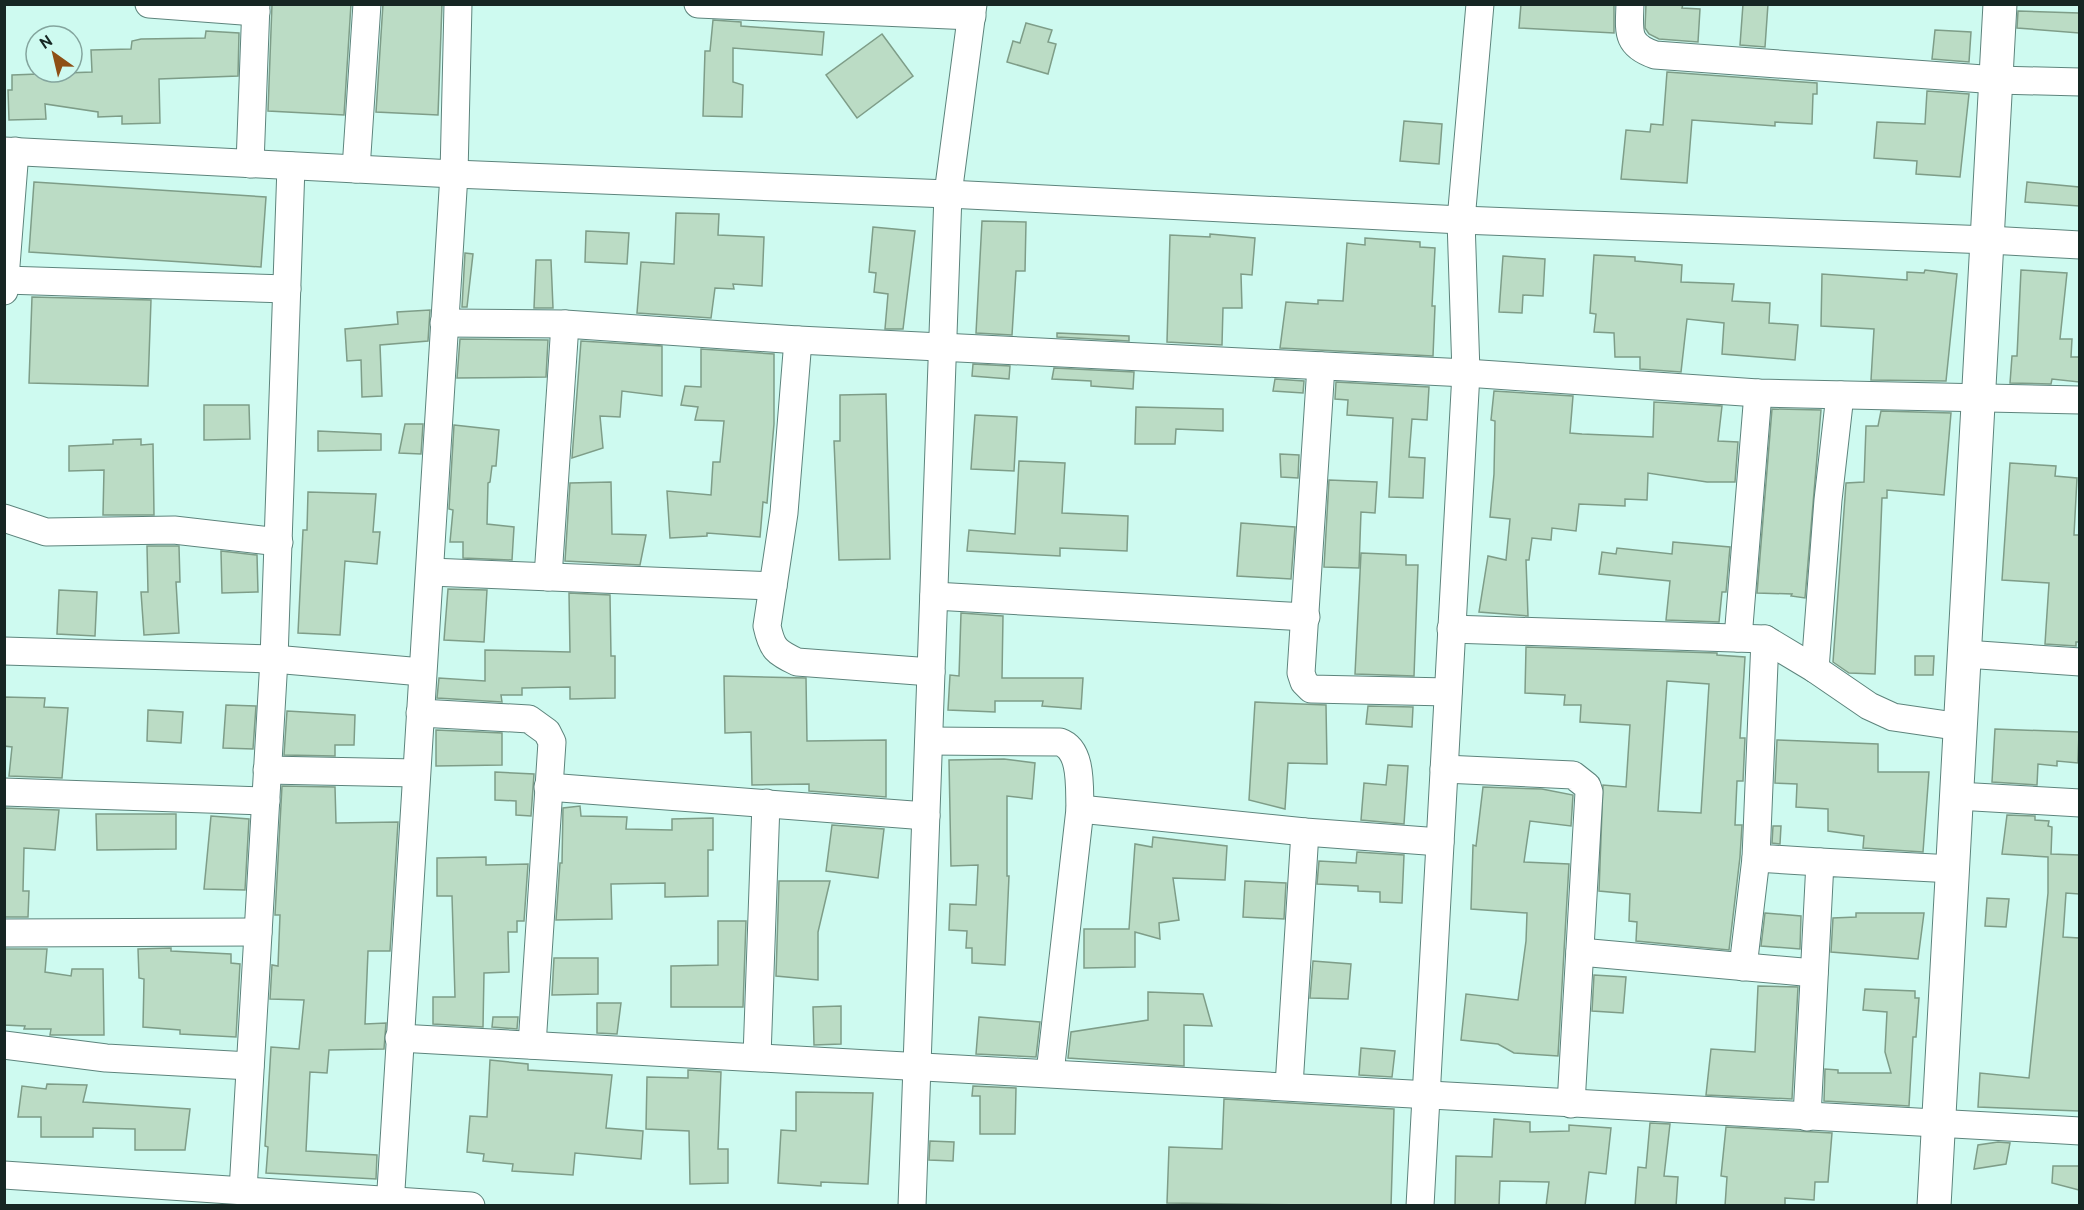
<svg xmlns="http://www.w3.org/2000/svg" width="2084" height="1210" viewBox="0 0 2084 1210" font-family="Overpass,sans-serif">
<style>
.building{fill:#bbdcc5;stroke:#7e9d88;stroke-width:1.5;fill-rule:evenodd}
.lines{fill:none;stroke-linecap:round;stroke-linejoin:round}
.minor-casing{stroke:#5d847c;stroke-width:29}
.tertiary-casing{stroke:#5d847c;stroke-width:35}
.minor{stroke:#fff;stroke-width:27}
.tertiary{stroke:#fff;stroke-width:33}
</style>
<rect width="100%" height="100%" fill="#cefaf0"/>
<g class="building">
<polygon points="272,4 351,4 344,115 268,111"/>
<polygon points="383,4 442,4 438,115 376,112"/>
<polygon points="1521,4 1614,4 1614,33 1519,28"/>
<polygon points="1646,4 1683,4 1682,8 1700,9 1698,42 1659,39 1649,34 1645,28"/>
<polygon points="1743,4 1768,4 1765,47 1740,45"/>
<polygon points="2018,11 2079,13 2079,33 2017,28"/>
<polygon points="713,20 741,22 741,26 824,32 822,55 733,48 733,82 743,85 742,117 703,116 705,51 710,51"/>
<polygon points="1026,23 1052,30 1048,42 1056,44 1048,74 1007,62 1013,41 1020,43"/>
<polygon points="1935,30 1971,32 1969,62 1932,59"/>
<polygon points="206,31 239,33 238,76 159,79 160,123 122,124 122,116 98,117 98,112 45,104 46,119 9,120 8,90 12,90 12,75 92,72 91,50 131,49 132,41 141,39 205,38"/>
<polygon points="882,34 913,76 857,118 826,75"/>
<polygon points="1667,72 1817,83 1817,94 1813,94 1812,124 1775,122 1775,126 1692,120 1687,183 1621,179 1626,130 1650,132 1651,124 1663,125"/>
<polygon points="1927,91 1969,94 1960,177 1916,174 1917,161 1874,158 1877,122 1925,124"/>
<polygon points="1404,121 1442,124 1439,164 1400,161"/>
<polygon points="34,182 266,197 261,267 29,252"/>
<polygon points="2027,182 2079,187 2079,206 2025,202"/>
<polygon points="676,213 719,214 718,235 764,237 762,286 733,284 734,289 715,288 711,318 637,313 641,262 674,264"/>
<polygon points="982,221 1026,222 1025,271 1016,271 1012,335 976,333"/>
<polygon points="873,227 915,231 903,329 885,329 888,294 874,292 876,273 869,272"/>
<polygon points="586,231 629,233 627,264 585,262"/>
<polygon points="1210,234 1255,238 1252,275 1241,274 1242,308 1223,308 1222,345 1167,342 1170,235 1210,237"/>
<polygon points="1365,238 1420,242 1420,247 1435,248 1432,306 1435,306 1433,356 1280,348 1286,302 1318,304 1318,300 1343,301 1347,243 1365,245"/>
<polygon points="465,253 473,254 467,307 462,307"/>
<polygon points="1594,255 1635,257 1635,261 1682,265 1681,282 1734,284 1732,301 1770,303 1769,323 1798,325 1795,360 1722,354 1724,323 1687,319 1681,372 1640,369 1640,357 1615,357 1614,333 1594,332 1596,314 1590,313"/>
<polygon points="1503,256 1545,259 1543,296 1523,295 1522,313 1499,312"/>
<polygon points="536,260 551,260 553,308 534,308"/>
<polygon points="1925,270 1957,274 1946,381 1871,380 1874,329 1821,326 1822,274 1907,280 1907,272 1924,273"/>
<polygon points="2021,270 2067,273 2060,339 2072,339 2071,357 2079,357 2079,382 2052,379 2051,384 2010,383 2012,356 2017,356"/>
<polygon points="32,297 151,300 148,386 29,383"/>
<polygon points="430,310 428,341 380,345 382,396 362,397 361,360 347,361 345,329 398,324 397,312"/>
<polygon points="1057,333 1129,336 1129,341 1057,337"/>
<polygon points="460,339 548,340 546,377 457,378"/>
<polygon points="581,341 662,346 662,396 622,391 620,417 600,416 603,448 572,458"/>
<polygon points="701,349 774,354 774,424 767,503 763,502 760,537 707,533 707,536 670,538 667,491 711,495 713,462 720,462 724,421 695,420 698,407 681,405 685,386 701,387"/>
<polygon points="973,364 1010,366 1009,379 972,376"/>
<polygon points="1054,368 1134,372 1133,389 1091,386 1091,381 1052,379"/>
<polygon points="1275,379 1304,381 1303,393 1273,391"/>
<polygon points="1336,382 1429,387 1427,420 1412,419 1409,457 1425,458 1423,498 1389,497 1393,418 1347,415 1348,400 1335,399"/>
<polygon points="1494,391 1573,396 1570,433 1582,434 1653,437 1654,402 1722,406 1718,441 1738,442 1735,482 1707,482 1648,473 1647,500 1625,499 1625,506 1579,504 1576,531 1552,528 1551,540 1532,538 1529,560 1526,560 1528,616 1479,612 1488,556 1506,560 1510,519 1490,517 1494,474 1495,421 1491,420"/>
<polygon points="886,394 890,559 839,560 834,441 840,441 840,395"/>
<polygon points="204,405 249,405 250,439 204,440"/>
<polygon points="1136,407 1223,409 1223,431 1176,429 1175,444 1135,444"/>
<polygon points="1772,409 1821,410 1805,598 1791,596 1792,594 1757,593"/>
<polygon points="1881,411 1951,413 1944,495 1887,490 1887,498 1882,498 1875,674 1849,673 1833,662 1846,483 1864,482 1866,426 1878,426"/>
<polygon points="975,415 1017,417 1014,471 971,469"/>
<polygon points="405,424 423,424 421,454 399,453"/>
<polygon points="454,425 499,430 496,466 492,466 490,482 488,483 487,524 514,527 512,560 463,558 463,542 450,542 453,510 449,509"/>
<polygon points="318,431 381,434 381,450 318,451"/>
<polygon points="141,439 141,445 153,444 154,515 103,515 104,470 69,471 69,446 113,444 113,440"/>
<polygon points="1280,454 1299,455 1298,478 1281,477"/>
<polygon points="1019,461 1065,463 1062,513 1128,516 1127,551 1060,548 1060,556 967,551 969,530 1015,534"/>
<polygon points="2010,463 2056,466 2055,476 2077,478 2074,535 2079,535 2079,642 2076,642 2076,646 2045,644 2049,583 2002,580"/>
<polygon points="1329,480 1377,482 1375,513 1361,512 1359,568 1324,567"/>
<polygon points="611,482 612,534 646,535 640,565 565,561 570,483"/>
<polygon points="308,492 376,494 373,532 380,532 377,564 345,561 340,635 298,633 303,530 307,530"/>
<polygon points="1241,523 1295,527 1291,579 1237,576"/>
<polygon points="1673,542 1730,547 1726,592 1722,592 1719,622 1666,620 1670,581 1599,574 1602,552 1616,554 1617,548 1672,554"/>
<polygon points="147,546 179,546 180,582 176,582 179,633 144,635 141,592 148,592"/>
<polygon points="221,551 257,555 258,592 222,593"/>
<polygon points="1361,553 1406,555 1406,565 1418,565 1414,676 1355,674"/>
<polygon points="448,589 487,590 484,642 444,640"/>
<polygon points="59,590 97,592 95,636 57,634"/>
<polygon points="569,593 610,595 611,656 615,656 615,698 570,699 570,687 522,688 522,695 501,695 502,702 437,698 439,678 485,681 485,650 570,652"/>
<polygon points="961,613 1003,616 1002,678 1083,678 1081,709 1042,706 1043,701 995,701 995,712 948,710 950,675 959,676"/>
<path d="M1526,647l191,6v2l28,2 -5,81h5l-2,43h-6l-2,44h7l-2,32 -11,93 -93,-9 1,-19 -8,-1 1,-27 -31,-3 4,-106 23,2 4,-62 -50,-3 1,-17h-17l1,-10 -40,-2zM1667,681l42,3 -8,129 -43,-2z"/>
<polygon points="1915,656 1934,656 1933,675 1915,675"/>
<polygon points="724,676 806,678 807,741 886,740 886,797 809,791 809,784 752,785 751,732 725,733"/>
<polygon points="4,697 45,698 44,707 68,708 62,778 9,776 12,747 4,746"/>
<polygon points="1255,702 1326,705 1327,764 1288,763 1285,809 1249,800"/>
<polygon points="226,705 256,706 253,749 223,748"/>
<polygon points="1368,706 1413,707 1412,727 1366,724"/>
<polygon points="148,710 183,712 181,743 147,741"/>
<polygon points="287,711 355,715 354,745 335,745 335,756 284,755"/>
<polygon points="1995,729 2079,732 2078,763 2057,761 2057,766 2038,764 2037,785 1992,782"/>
<polygon points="436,730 502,733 502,765 436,766"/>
<polygon points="1777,740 1878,744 1878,772 1929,772 1923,852 1863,848 1864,836 1828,831 1828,809 1796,807 1797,784 1775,783"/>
<polygon points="1004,759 1035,763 1032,799 1007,796 1007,876 1009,876 1005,965 972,963 972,948 966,948 967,931 949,930 950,904 976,905 978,865 951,866 949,760"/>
<polygon points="1388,765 1408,766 1404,824 1361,820 1364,783 1386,785"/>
<polygon points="495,772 534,774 531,816 516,815 516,801 495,800"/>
<polygon points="282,786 335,787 336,823 398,822 390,951 368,951 365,1024 386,1023 384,1049 329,1050 327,1073 310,1072 306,1151 377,1155 376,1179 266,1173 268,1147 265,1146 271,1047 299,1049 304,1000 270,999 272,965 278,966 280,915 275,915"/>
<polygon points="1483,787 1542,789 1573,795 1571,826 1530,821 1524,862 1569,864 1558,1056 1514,1053 1498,1044 1461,1040 1466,994 1518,1000 1526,941 1527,913 1471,909 1473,845 1476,846"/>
<polygon points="580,806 581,816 627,817 626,829 672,830 672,819 713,818 713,850 708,850 708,896 665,897 665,883 611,884 612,919 556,920 560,863 562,863 563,808"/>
<polygon points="4,808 59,810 55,850 24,848 23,891 29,891 28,917 4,917"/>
<polygon points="96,814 176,814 176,849 97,850"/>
<polygon points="2007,815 2035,816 2035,820 2049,821 2048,826 2052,827 2051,854 2079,855 2079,894 2066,893 2063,937 2079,938 2079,1111 1978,1107 1980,1073 2029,1078 2048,893 2048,857 2002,854"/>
<polygon points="211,816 249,819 245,890 204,889"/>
<polygon points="832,825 884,829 878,878 826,871"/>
<polygon points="1773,826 1781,826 1780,844 1772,843"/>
<polygon points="1153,837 1227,846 1225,880 1173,878 1179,920 1159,923 1160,939 1135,932 1135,967 1084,968 1084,929 1129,929 1135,844 1152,847"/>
<polygon points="1357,852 1404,855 1402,903 1380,902 1380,892 1358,891 1358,886 1317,884 1319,861 1356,863"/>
<polygon points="486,857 486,865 528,864 524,921 517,921 517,932 508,932 509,972 484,973 483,1027 433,1024 433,997 455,997 452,896 437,896 437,858"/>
<polygon points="779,881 830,881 818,932 818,980 776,976"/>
<polygon points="1245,881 1286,883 1284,919 1243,917"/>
<polygon points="1987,898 2009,899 2006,927 1985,926"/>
<polygon points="1765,913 1801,916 1800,949 1761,946"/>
<polygon points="1856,913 1924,913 1918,959 1831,952 1833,918 1856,917"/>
<polygon points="718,921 746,921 743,1007 671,1007 671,966 718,965"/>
<polygon points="171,948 171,951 231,954 231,963 240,964 236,1037 180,1034 180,1030 143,1027 144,979 139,978 138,949"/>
<polygon points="4,949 47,949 45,972 71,976 72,969 103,969 104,1035 50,1035 51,1029 24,1029 25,1026 4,1025"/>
<polygon points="554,958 598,958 598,994 552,995"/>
<polygon points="1313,961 1351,964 1348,999 1310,998"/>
<polygon points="1594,975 1626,977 1623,1013 1592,1011"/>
<polygon points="1758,986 1798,987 1792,1099 1706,1095 1711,1049 1755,1052"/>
<polygon points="1865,989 1915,991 1915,998 1919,998 1916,1037 1913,1037 1909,1106 1824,1101 1825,1069 1838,1070 1838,1073 1891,1073 1885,1052 1887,1012 1863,1010"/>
<polygon points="1148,992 1203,994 1212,1026 1184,1025 1184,1066 1068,1058 1071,1032 1148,1020"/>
<polygon points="597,1003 621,1003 617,1034 597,1033"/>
<polygon points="841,1006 841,1044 814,1045 813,1007"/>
<polygon points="493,1017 518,1017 517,1029 492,1027"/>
<polygon points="979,1017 1040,1022 1036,1057 976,1054"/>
<polygon points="1361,1048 1395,1051 1392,1077 1359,1075"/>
<polygon points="490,1060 528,1064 528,1070 612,1075 606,1128 643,1131 641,1159 575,1153 573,1175 512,1171 513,1164 483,1161 484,1154 467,1152 470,1116 487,1117"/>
<polygon points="688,1070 721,1072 718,1149 728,1149 728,1183 690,1184 689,1131 646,1129 647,1077 688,1078"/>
<polygon points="47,1084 87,1085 83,1102 190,1109 185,1150 135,1150 135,1129 93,1128 93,1137 41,1137 41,1117 18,1117 22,1086 46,1089"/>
<polygon points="973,1086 1016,1088 1015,1134 980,1134 980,1096 972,1096"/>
<polygon points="796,1092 873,1093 868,1184 821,1182 821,1186 778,1183 781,1130 796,1131"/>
<polygon points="1224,1099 1394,1109 1391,1206 1167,1203 1169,1147 1222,1149"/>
<polygon points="1494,1119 1530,1122 1530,1132 1569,1131 1569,1125 1611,1128 1606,1174 1589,1172 1585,1206 1546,1206 1549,1182 1500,1181 1499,1206 1455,1206 1456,1156 1492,1157"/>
<polygon points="1650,1123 1670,1124 1664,1176 1678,1177 1676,1206 1635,1206 1638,1167 1646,1168"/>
<polygon points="1726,1127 1832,1133 1828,1182 1815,1182 1814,1200 1785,1198 1785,1206 1725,1206 1727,1177 1721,1176"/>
<polygon points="930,1141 954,1142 953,1161 929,1160"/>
<polygon points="1998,1142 2010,1143 2006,1164 1974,1169 1978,1145"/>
<polygon points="2053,1166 2079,1166 2079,1190 2052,1183"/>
</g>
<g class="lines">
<defs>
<g id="minor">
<polyline points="149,4 256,12"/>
<polyline points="698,4 972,16"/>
<path d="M1630,4c-1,28 -4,41 25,51l342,25 83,2"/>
<polyline points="4,151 454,174 948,194 1461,220 1989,240 2080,245"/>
<polyline points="250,164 256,4"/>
<polyline points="356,169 367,4"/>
<polyline points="5,280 287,289"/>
<polyline points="4,291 15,151"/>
<polyline points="444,323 565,324 798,340 1466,373 1758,393 2080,400"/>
<path d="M798,340l-14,173 -17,113c5,23 9,26 30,36l134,10"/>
<polyline points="1321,366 1301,673 1304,682 1311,689 1448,692"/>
<polyline points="4,518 46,532 174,530 279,542"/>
<polyline points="430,572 773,586"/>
<polyline points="548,577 565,324"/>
<polyline points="934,596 1306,617"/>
<polyline points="1451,629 1765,639 1815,669 1869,706 1893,717 1961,727"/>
<polyline points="1738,638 1758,393"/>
<polyline points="1765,639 1756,858 1820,862"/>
<polyline points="4,651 274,659 422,672"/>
<polyline points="1965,654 2080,662"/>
<polyline points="1815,669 1828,500 1840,395"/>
<polyline points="420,713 529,719 547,732 552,742 532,1045"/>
<path d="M929,741l131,1c23,8 19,47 20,67l-30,264"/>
<polyline points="1444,769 1573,775 1587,786 1589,792 1571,1104"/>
<polyline points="267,770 416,773"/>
<polyline points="548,787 926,816"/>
<polyline points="4,792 266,801"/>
<polyline points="1957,796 2080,803"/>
<polyline points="1080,809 1305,832 1440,842"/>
<polyline points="4,933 258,932"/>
<polyline points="1580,952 1814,973"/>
<polyline points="1743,967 1756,858"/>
<polyline points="399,1038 2080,1131"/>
<polyline points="4,1045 106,1058 250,1066"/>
<polyline points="757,1057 766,803"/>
<polyline points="1289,1086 1305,832"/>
<polyline points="1807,1117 1820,862 1953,869"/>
<polyline points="4,1175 471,1206"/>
<polyline points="243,1191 274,659 291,166"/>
<polyline points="390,1206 454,174 458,4"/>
<polyline points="912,1206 948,194 973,4"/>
<polyline points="1420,1206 1466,373 1461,220 1480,4"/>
</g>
<polyline id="tertiary" points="1934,1206 2000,4"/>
</defs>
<use href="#minor" class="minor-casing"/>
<use href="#tertiary" class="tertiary-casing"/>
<use href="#minor" class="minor"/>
<use href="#tertiary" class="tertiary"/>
</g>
<rect width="2084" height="1210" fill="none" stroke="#162623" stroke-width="12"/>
<g transform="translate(54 54) rotate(326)"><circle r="28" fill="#cefaf0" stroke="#84a59e" stroke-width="1.5"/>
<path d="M0-4.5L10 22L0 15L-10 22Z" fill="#8e4f15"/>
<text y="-9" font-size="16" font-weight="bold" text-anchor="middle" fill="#162623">N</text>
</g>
</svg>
